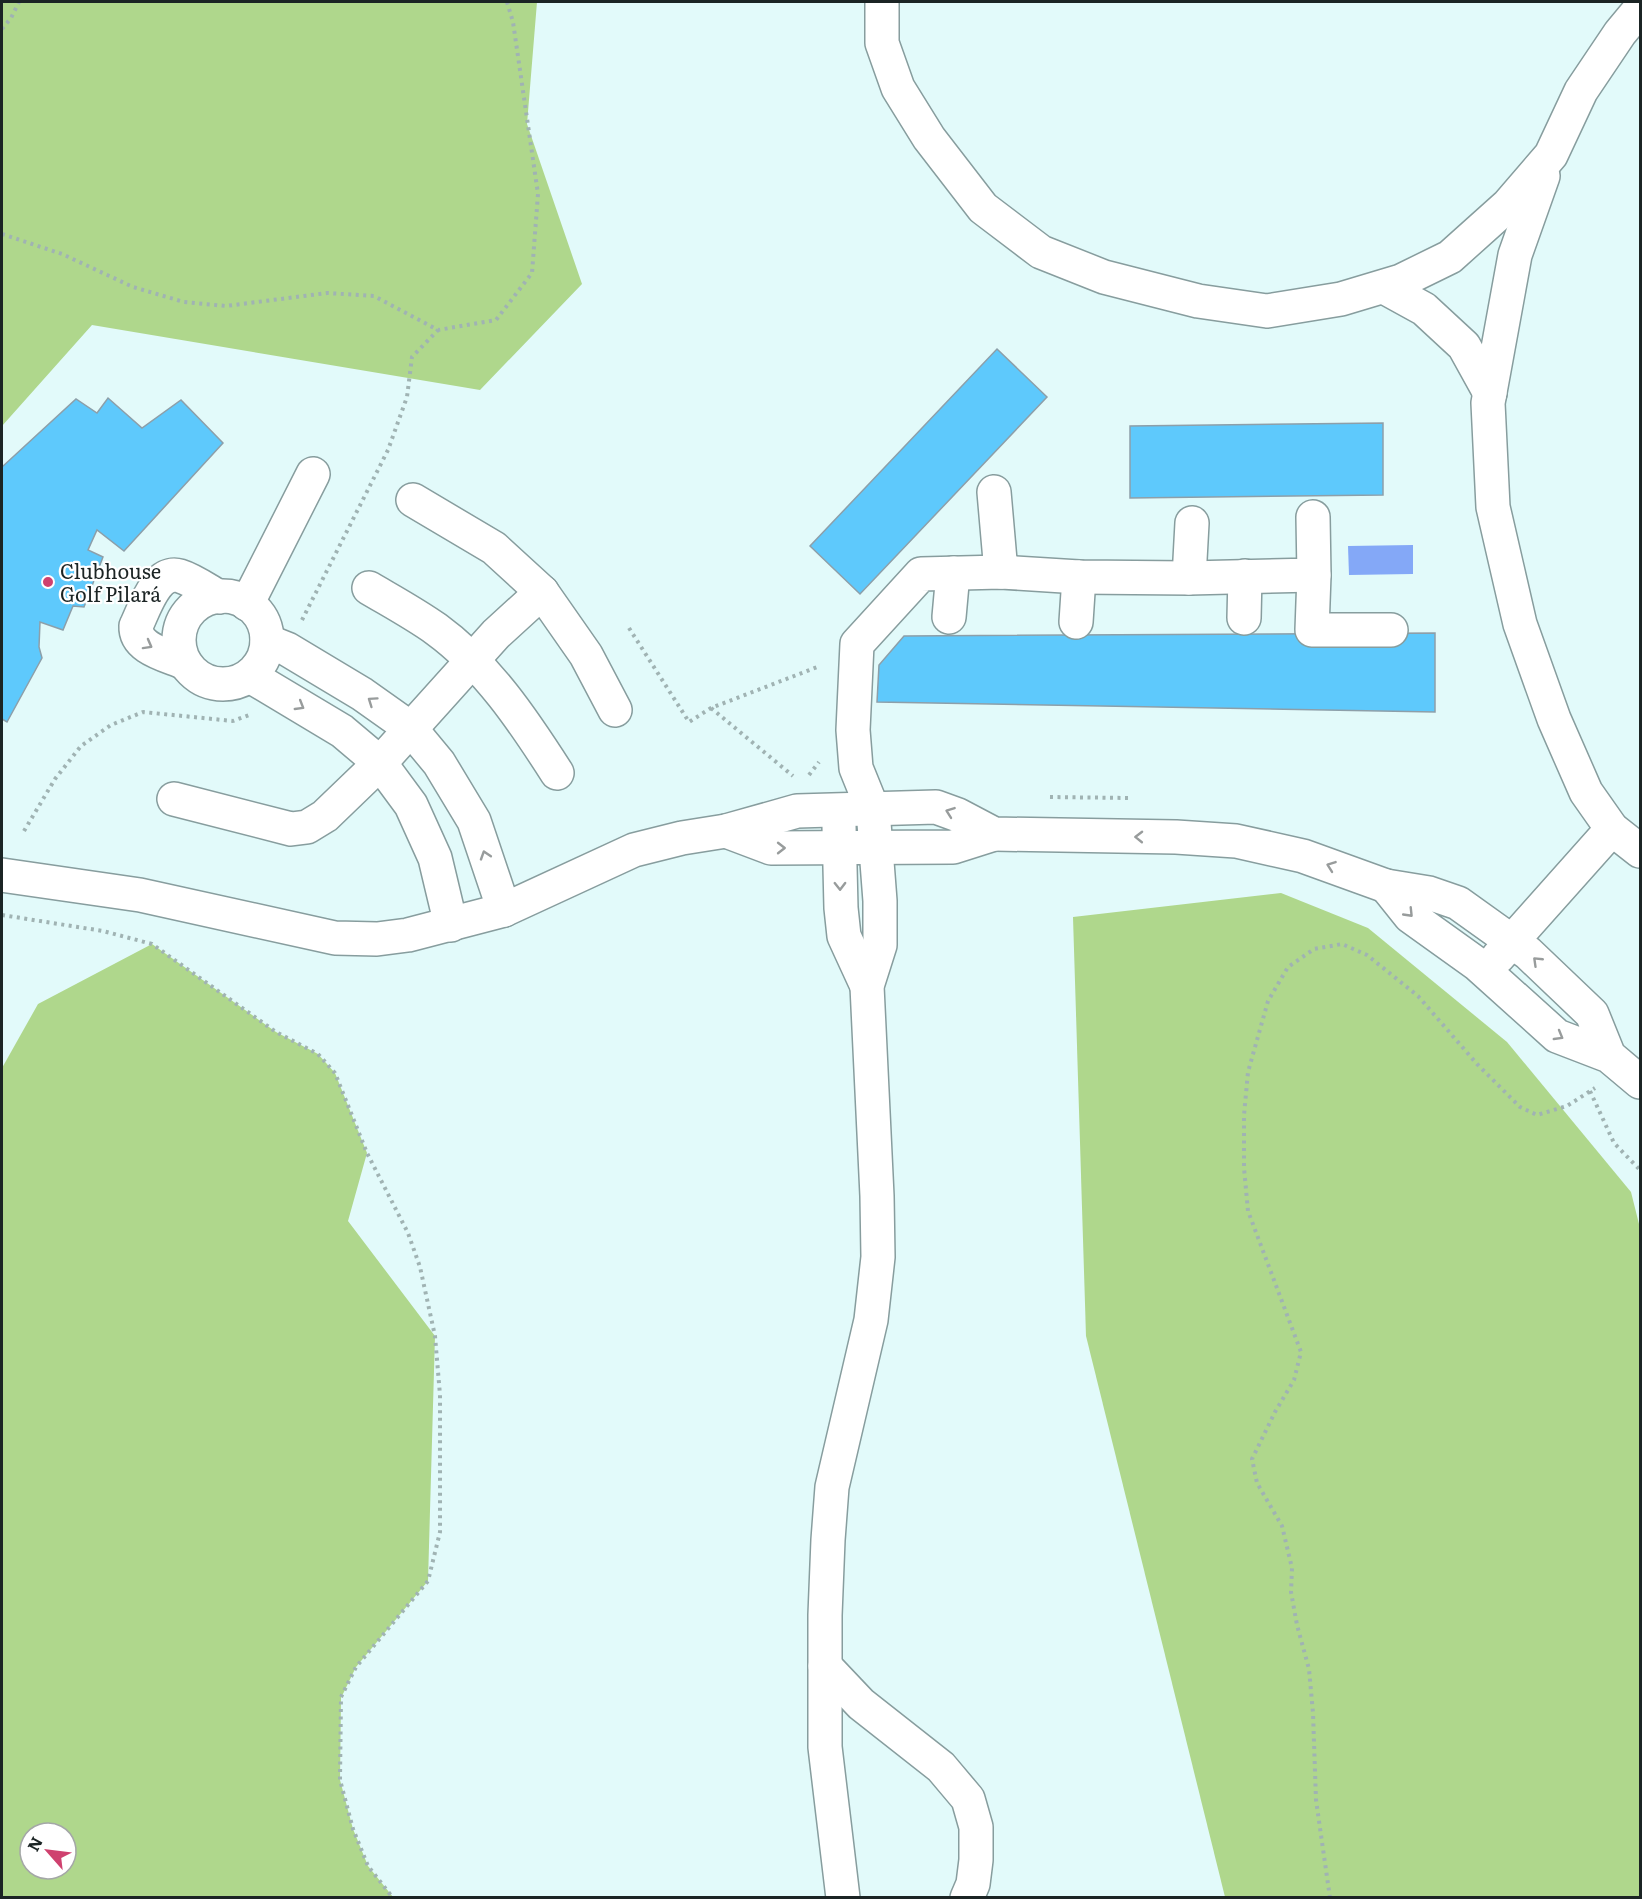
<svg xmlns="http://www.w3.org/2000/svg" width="1642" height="1899" viewBox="0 0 1642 1899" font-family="Literata,serif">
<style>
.green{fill:#afd78c;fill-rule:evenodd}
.water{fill:#84a8f7}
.building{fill:#5ec9fc;stroke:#8d9fa9;stroke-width:1.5}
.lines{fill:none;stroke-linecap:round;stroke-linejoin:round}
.minor-casing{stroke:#879d9e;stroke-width:36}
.path{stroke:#a0b3b3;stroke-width:4;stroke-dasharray:3 4.5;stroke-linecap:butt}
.minor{stroke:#fff;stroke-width:33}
.oneway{stroke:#989c9c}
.poi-dot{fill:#cf416f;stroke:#fff;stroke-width:2}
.labels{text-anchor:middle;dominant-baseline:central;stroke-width:4.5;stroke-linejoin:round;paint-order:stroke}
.poi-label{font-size:20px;fill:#1b2424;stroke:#fff;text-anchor:start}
</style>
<rect width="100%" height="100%" fill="#e2fafa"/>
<g class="green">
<polygon points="2,2 537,2 527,124 582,284 480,390 92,325 2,426"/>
<polygon points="1281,893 1368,928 1507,1042 1631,1192 1640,1228 1640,1897 1225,1897 1086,1336 1073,917"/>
<path d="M152,944l124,88 42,22 17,19 32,80 -19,68 87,115 -7,245 -72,86 -15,31 -1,82 13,49 15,37 25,31h-391v-829l36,-64zM30,1833h36v36h-36z"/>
</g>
<polygon class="water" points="1413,545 1413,574 1349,575 1348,546"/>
<g class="building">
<polygon points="997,349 1047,397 860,594 810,546"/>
<polygon points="108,398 142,428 181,400 223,443 124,551 97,530 88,550 103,557 84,607 73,606 63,630 40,622 39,647 42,658 7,722 2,719 2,467 76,399 97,413"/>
<polygon points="1383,423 1383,495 1130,498 1130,426"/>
<polygon points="1435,633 1435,712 877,702 879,665 904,636"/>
</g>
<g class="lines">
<defs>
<g id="minor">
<polyline points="882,2 882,43 898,88 929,138 983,208 1041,252 1104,277 1198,301 1267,311 1341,299 1401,281 1450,257 1508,205 1551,155 1581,91 1620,33 1640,9"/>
<polyline points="1543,176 1515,255 1488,403 1493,507 1520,624 1554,719 1586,792 1612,829 1640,851"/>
<polyline points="1384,287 1424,309 1464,346 1490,393"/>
<polyline points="994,492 1001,572"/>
<polyline points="413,500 494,548 542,592 586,655 615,710"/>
<polyline points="1314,575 1312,630 1391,630"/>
<polyline points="1189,578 1192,523"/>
<path d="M369,588c22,13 46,26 67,41 51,37 87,91 121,144"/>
<circle cx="223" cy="640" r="44"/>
<polyline points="247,604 313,474"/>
<polyline points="949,617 953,573"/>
<polyline points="1244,618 1245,576"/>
<polyline points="1076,622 1079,577"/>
<polyline points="267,641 287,649 362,694 410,728 439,763 474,821 504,910"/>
<path d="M185,663c-18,-8 -50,-14 -49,-37 8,-16 20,-57 44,-50 13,4 27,14 39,21"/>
<polyline points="250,676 342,731 380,763 411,805 435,858 451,925"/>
<polyline points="174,799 291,829 307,827 325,816 380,763 496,634 542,592"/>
<polyline points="839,826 841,908 844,936 867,986"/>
<polyline points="726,831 771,848 953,847 994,834"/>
<polyline points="2,875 140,895 335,938 377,939 408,935 504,910 634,850 682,838 726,831 797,811 936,807 958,815 994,834 1176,837 1236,841 1303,856 1386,886"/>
<polyline points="1498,957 1612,829"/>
<polyline points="1609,1056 1592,1014 1528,953 1458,903 1429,893 1386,886 1410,916 1477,964 1557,1036 1609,1056 1640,1082"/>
<polyline points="825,1666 861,1704 941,1767 968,1799 976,1827 976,1860 973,1884 967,1898"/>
<polyline points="843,1898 825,1747 825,1615 828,1540 832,1487 871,1320 878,1257 877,1196 867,986 880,945 880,901 873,810 856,768 853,730 857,644 921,574 1001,572 1079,577 1189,578 1314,575 1313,517"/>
</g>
</defs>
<use href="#minor" class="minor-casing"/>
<g class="path">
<polyline points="2,29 11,18 19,2"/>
<polyline points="2,234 62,254 133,287 184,302 226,306 327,293 374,296 438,330 496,320 532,273 538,194 513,22 507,2"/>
<polyline points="302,620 388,450 407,397 412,357 438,330"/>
<polyline points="629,628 689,722 711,708 820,666"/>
<polyline points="711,708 793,776"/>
<polyline points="809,775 819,762"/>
<polyline points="1050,797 1129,798"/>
<polyline points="24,831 55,779 81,746 111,725 143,712 233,721 249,715"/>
<polyline points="2,915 103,931 152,944 276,1032 318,1054 335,1073 367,1153 408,1233 420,1267 435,1336 440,1395 440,1532 428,1581 356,1667 341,1697 340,1780 353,1829 368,1866 393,1898"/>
<polyline points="1590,1091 1614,1143 1640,1170"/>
<polyline points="1330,1898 1316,1800 1313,1713 1309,1669 1297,1625 1291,1592 1292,1568 1282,1526 1257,1483 1252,1459 1275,1412 1294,1380 1301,1352 1248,1211 1244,1168 1244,1115 1248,1072 1268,1001 1288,967 1314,949 1342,944 1367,955 1418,996 1477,1064 1520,1107 1537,1115 1567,1106 1595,1088"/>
</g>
<use href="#minor" class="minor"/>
</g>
<defs><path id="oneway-chevron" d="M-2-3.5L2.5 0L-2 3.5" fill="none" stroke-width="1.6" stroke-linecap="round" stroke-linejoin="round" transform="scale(1.5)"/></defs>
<g class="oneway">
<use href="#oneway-chevron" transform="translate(148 645) rotate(29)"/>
<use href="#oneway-chevron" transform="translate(372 701) rotate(-145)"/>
<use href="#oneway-chevron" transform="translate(300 706) rotate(31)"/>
<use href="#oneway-chevron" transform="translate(950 812) rotate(-160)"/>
<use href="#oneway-chevron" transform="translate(1139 837) rotate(-179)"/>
<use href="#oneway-chevron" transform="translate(781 848)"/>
<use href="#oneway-chevron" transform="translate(485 855) rotate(-108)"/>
<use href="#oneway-chevron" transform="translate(1331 866) rotate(-160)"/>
<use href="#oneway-chevron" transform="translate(840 886) rotate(89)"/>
<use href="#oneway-chevron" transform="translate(1409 913) rotate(46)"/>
<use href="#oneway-chevron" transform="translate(1537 961) rotate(-136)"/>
<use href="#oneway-chevron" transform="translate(1559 1036) rotate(30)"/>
</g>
<circle class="poi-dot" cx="48" cy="582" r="6"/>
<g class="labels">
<g class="poi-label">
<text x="60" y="570">Clubhouse<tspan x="60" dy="23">Golf Pilará</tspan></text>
</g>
</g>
<rect width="1642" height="1899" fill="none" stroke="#1b2424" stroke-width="6"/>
<g transform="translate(48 1851) rotate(298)"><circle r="28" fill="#ffffff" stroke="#a4a7a7" stroke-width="1.5"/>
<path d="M0-4.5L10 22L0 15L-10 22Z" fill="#cf416f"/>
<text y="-9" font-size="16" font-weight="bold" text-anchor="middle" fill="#1b2424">N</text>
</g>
</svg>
